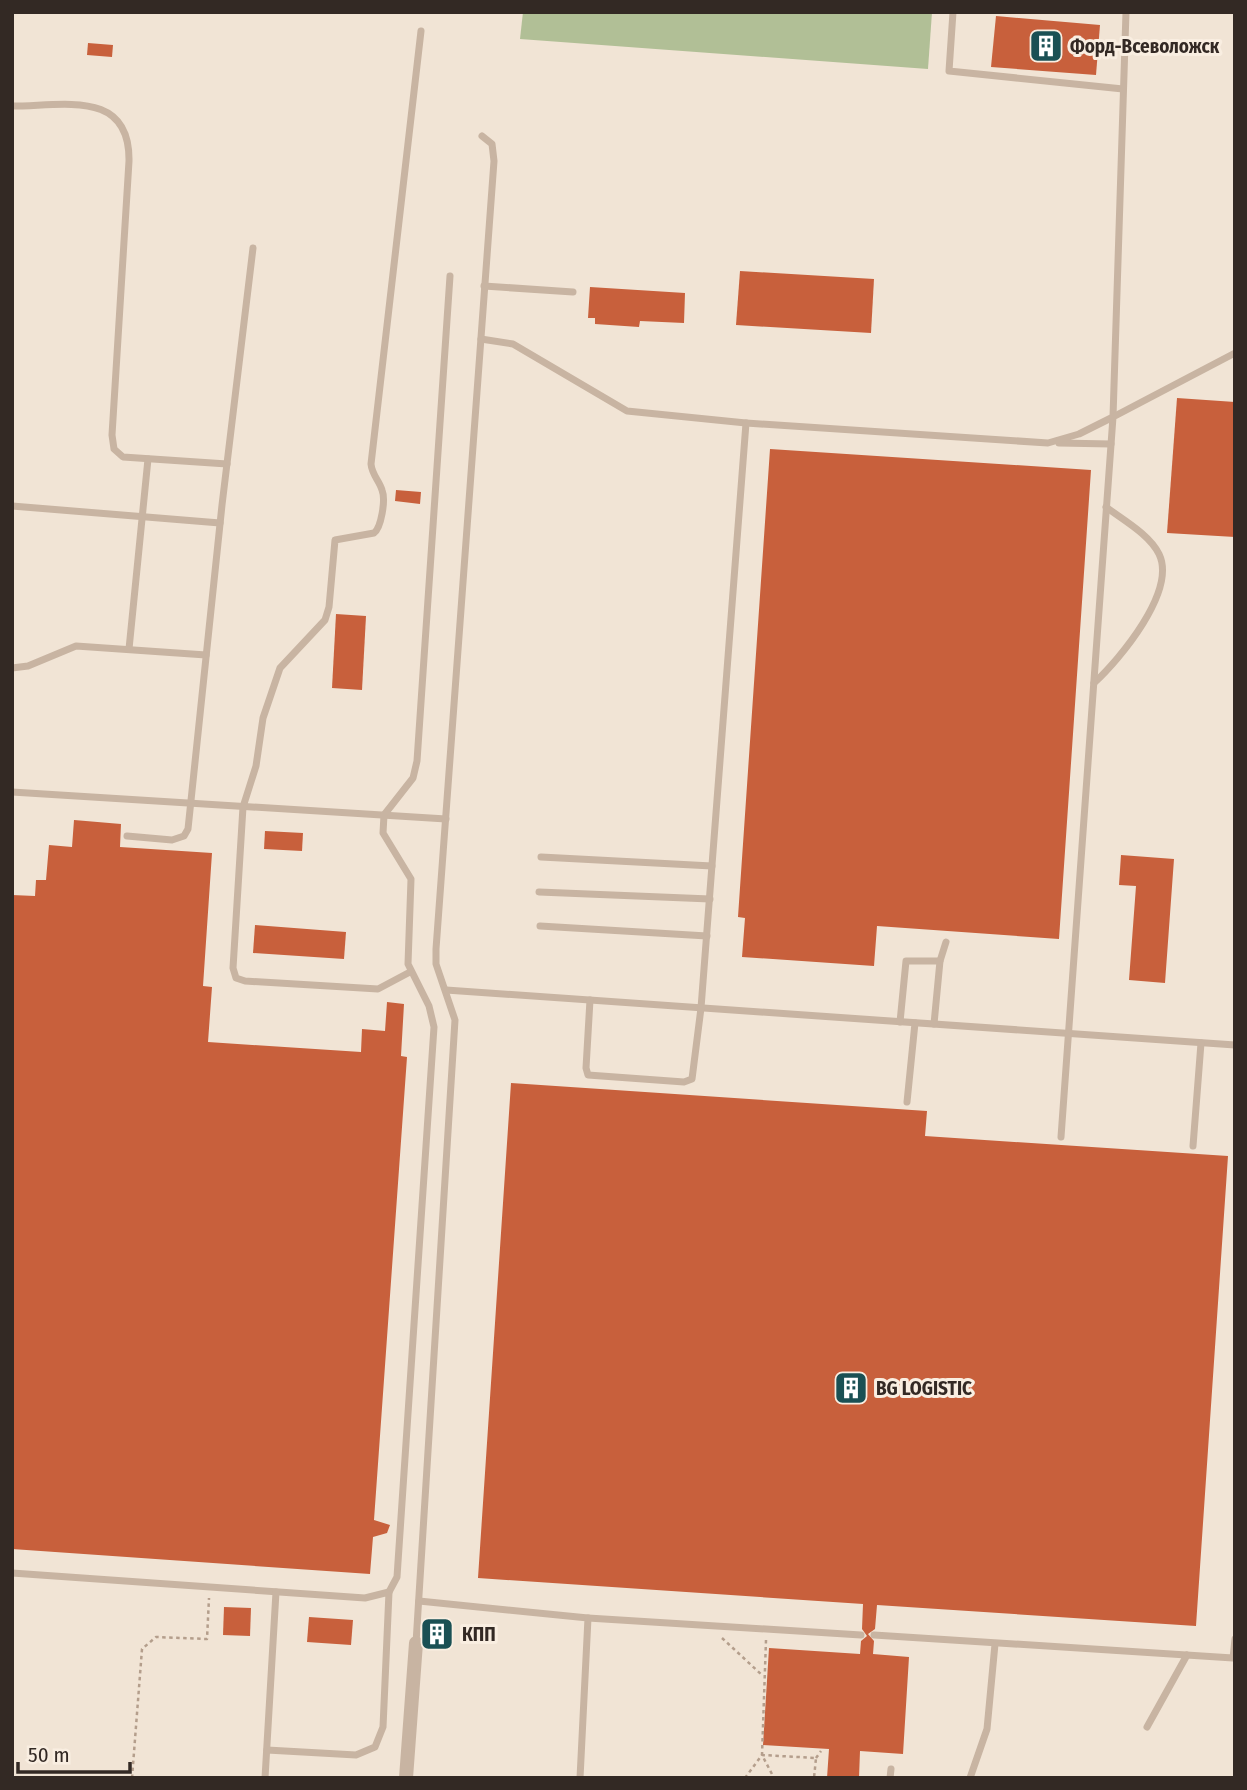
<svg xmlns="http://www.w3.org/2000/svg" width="1247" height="1790" viewBox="0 0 1247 1790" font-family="'Fira Sans Condensed',sans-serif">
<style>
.green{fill:#b1bf96}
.building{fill:#c8603c}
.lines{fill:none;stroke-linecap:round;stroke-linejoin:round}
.path{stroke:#b49e8c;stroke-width:2.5;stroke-dasharray:3.5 3.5;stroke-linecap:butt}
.lane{stroke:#c8b4a2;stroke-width:7}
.street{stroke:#c8b4a2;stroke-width:14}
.labels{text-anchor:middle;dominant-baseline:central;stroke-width:6;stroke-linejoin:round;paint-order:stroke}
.poi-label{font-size:19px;font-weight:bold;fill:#332924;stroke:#f9eee1;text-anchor:start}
</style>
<rect width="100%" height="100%" fill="#f1e4d5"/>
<polygon class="green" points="523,12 932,12 928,69 520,39"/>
<g class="building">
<polygon points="996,16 1100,25 1096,75 991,67"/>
<polygon points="88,43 113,45 112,57 87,55"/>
<polygon points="740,271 874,279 871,333 736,325"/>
<polygon points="590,287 685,293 684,323 640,321 639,327 595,324 595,318 588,318"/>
<polygon points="1177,398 1235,402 1235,537 1167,533"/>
<polygon points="770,449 1091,470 1059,939 877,926 874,966 742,957 745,918 738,917"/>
<polygon points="396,490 421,492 420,504 395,501"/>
<polygon points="336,614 366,616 362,690 332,688"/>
<polygon points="74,820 121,824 120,847 212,853 203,986 212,987 208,1042 361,1052 362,1029 385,1031 387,1002 404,1004 401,1056 407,1057 374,1520 390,1525 387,1533 373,1537 370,1574 12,1549 12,895 35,896 36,880 46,880 49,845 72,847"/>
<polygon points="265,831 303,833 302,851 264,849"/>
<polygon points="1121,855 1174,859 1165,983 1129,980 1136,886 1119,885"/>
<polygon points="255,925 346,932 344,959 253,953"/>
<polygon points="511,1083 927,1111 925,1136 1228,1156 1196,1626 877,1605 875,1629 868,1634 874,1641 873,1654 909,1657 903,1754 860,1751 859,1778 827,1778 829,1749 763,1745 769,1648 860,1654 861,1641 867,1636 862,1629 863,1604 478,1578"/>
<polygon points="224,1607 251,1608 250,1636 223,1635"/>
<polygon points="309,1617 353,1620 351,1645 307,1642"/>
</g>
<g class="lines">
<g class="path">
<polyline points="722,1638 763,1676"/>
<polyline points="766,1640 762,1755 774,1778"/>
<polyline points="816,1758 821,1751"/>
<polyline points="132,1778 142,1649 156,1637 207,1639 209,1598"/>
<polyline points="745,1778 762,1755 816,1758 814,1778"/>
</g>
<g class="lane">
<polyline points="953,12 949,71 1123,89"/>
<path d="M12,106c52,0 118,-17 117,55l-17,274 2,14 9,8 104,7"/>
<polyline points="484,286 573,292"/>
<polyline points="481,339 513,344 627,411 746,423"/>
<polyline points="1059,443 1111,444"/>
<polyline points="12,506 220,523"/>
<polyline points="129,649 148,459"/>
<polyline points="12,668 28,666 76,646 206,655"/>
<path d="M1094,683c26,-24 83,-92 65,-129 -10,-20 -36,-34 -53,-47"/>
<polyline points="12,792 446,819"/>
<polyline points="127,836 172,840 184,836 188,829 222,505 253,248"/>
<polyline points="541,857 712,866"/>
<polyline points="539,892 710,899"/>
<polyline points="540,926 707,936"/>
<polyline points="940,961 946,942"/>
<path d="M410,972l-32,17 -133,-8 -9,-3 -3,-10 10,-161 13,-41 7,-48 17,-50 45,-48 4,-13 6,-67 39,-7c7,-5 12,-33 8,-43 -3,-10 -10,-15 -11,-26l50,-433"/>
<polyline points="446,990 1235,1045"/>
<polyline points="590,1000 586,1068 588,1075 684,1082 692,1079 701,1008 746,423 1048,443 1079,434 1113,417 1126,12"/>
<polyline points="900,1022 906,961 940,961 934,1024"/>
<polyline points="907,1102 915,1023"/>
<polyline points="1061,1137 1113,417 1235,353"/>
<polyline points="1193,1146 1201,1043"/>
<polyline points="12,1573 365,1598 389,1592 383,1727 375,1747 356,1755 267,1750"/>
<polyline points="389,1592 397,1577 434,1027 429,1006 408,964 411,879 383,833 384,815 413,778 417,761 450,276"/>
<polyline points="419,1601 588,1618 580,1778"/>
<polyline points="588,1618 861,1635"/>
<polyline points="874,1635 1233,1658 1235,1639"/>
<polyline points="416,1643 455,1020 436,964 436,949 494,161 492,144 482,136"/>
<polyline points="1147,1727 1187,1655"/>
<polyline points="265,1778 276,1592"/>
<polyline points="890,1778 891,1769"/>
<polyline points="970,1778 987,1729 995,1644"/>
</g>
<polyline class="street" points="406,1778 416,1643"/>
</g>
<defs>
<symbol id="building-square" viewBox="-11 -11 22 22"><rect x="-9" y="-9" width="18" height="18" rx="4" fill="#1a5054" stroke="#f9eee1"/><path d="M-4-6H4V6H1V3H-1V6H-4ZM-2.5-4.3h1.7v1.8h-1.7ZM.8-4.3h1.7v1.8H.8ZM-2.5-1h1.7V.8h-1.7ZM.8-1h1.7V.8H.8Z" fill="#fff"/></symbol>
</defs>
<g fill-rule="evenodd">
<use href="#building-square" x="1027" y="27" width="38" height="38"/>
<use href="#building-square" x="832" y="1369" width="38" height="38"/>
<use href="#building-square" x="418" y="1615" width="38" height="38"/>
</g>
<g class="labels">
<g class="poi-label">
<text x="1070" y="46">Форд-Всеволожск</text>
<text x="876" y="1388">BG LOGISTIC</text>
<text x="462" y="1634">КПП</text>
</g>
</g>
<rect width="1247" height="1790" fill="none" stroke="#332924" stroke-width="28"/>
<path d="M18 1762v10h112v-10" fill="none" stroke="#332924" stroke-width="3.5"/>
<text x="28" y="1762" font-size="21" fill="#332924" stroke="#f9eee1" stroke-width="5" paint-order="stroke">50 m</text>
</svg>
